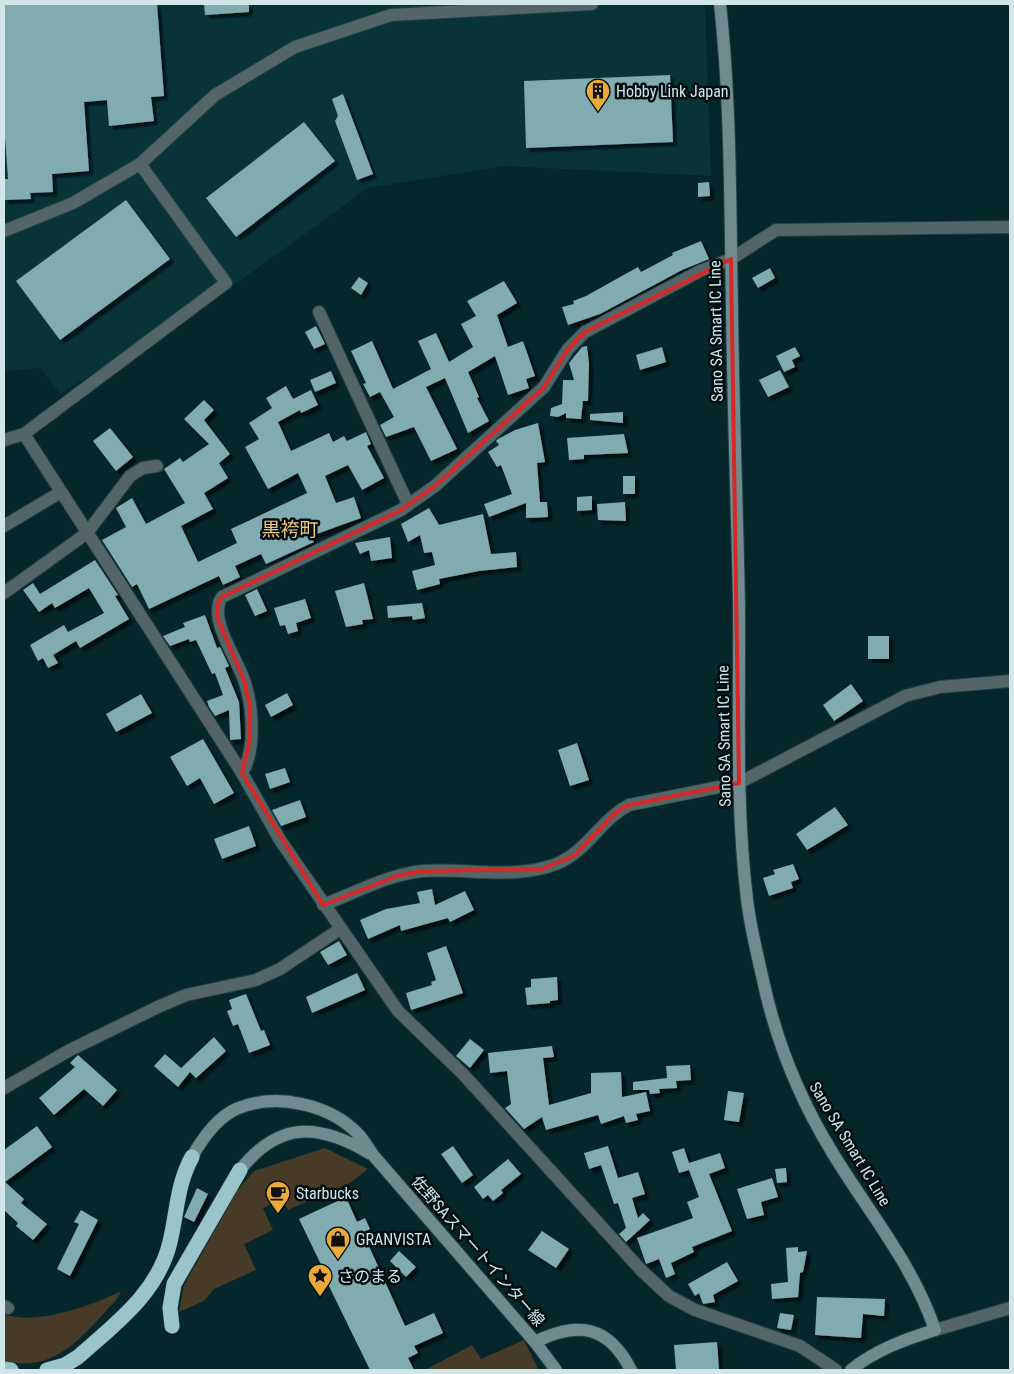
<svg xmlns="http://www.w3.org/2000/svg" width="1014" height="1374" viewBox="0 0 1014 1374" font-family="'Roboto Condensed','Noto Sans JP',sans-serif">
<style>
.built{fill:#083438}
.green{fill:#473a27}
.building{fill:#80abb1;filter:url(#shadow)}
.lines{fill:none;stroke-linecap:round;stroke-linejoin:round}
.minor-casing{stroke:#214145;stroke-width:14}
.tertiary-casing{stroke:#214145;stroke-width:14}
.secondary-casing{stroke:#214145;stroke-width:14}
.motorway-casing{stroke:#214145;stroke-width:16}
.minor{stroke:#536567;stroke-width:12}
.tertiary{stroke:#536567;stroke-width:12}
.secondary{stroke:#708b8f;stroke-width:12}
.motorway{stroke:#98c4ca;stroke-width:15}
.marked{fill:none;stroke:#d62828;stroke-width:4;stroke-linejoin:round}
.labels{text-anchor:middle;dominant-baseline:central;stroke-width:5;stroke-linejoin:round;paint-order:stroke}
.poi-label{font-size:16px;fill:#d0e6e9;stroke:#010d0f;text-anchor:start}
.street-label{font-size:16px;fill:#d0e6e9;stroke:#010d0f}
.quarter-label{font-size:19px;fill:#f4c682;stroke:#010d0f}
</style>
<defs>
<filter id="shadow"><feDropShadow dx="4" dy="4" stdDeviation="1" flood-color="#0009"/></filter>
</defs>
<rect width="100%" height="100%" fill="#05262a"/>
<polygon class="built" points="4,4 705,4 711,176 503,166 368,188 233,286 60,394 40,368 4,371"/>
<g class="green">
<polygon points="325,1148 368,1169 350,1183 288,1210 282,1199 263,1208 273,1230 244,1244 256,1270 214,1289 204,1301 179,1312 184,1285 237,1191 254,1171"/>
<path d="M121,1291l-4,8c-33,35 -60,75 -113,62v-47c30,12 88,-8 117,-23z"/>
<polygon points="524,1340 539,1370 425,1370 472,1345 481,1359"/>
</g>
<g class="building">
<polygon points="4,4 157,4 164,96 151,97 154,121 109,126 107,100 84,102 89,171 52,174 53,192 30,193 31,199 4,200 4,179 8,179 4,123"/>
<polygon points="204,4 249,4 249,12 205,15"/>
<polygon points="670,75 673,142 526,148 524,81"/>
<polygon points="343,94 373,174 357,180 335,121 338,116 332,99"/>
<polygon points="304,122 335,161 236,237 206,198"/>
<polygon points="709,182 710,196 698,197 698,183"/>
<polygon points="126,200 170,259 60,340 16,281"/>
<polygon points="701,241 709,259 682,270 600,314 568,325 562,307 574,304 573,301 586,296 638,267 641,272 673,255 672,253"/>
<polygon points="770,268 775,278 758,288 752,278"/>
<polygon points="359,277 368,283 361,295 351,288"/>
<polygon points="504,281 517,303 497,315 508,347 523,341 535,376 526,379 529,388 508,395 495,356 468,372 479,397 477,398 489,421 468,433 445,378 426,387 457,449 431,461 414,427 386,437 380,425 394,417 380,392 370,397 363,384 366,383 351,351 372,341 393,389 431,369 418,341 436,333 449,362 473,347 461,324 476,316 467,301"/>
<polygon points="316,326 325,344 314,349 305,332"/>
<polygon points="587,346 589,364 588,401 583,401 581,419 566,418 566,413 558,417 550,416 551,408 562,404 563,380 574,380 569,363 582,347"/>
<polygon points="662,347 666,362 640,370 636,355"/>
<polygon points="795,347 800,356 792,360 795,367 784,372 776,356"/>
<polygon points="780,370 789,387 768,397 759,380"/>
<polygon points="331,371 336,383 315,392 310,380"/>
<polygon points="286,386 293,399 311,390 318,405 301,413 300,410 278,422 291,451 329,433 333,442 344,436 347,441 366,432 371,444 367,446 384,478 362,490 348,465 325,476 336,503 354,497 361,518 311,536 314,542 266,564 261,554 235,566 240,577 223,585 219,576 149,609 137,584 132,587 102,540 126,527 116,508 132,498 146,524 185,503 164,469 180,458 183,462 209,444 184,419 204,400 214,410 204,420 230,454 219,463 228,478 204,493 213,509 181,526 198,562 237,543 231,529 307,493 298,473 268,489 245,447 259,439 249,423 272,408 266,398"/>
<polygon points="623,412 623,423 590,420 590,414"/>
<polygon points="538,423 545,462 537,463 540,502 547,502 548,517 526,518 526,503 489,517 484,504 512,494 501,465 497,467 488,452 499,445 496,441 498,439 515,430"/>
<polygon points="110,428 133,457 116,471 93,441"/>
<polygon points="624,434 628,453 584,455 584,459 569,460 567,438"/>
<rect x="623" y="476" width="12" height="18"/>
<polygon points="592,496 592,510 577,511 577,497"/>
<polygon points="625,502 626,521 598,520 597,504"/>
<polygon points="429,508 439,525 483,514 491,554 516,552 517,567 479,571 439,579 440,584 417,590 412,571 435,565 432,552 424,553 420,535 408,542 401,524"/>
<polygon points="390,537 392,558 371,561 369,550 360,554 355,543"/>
<polygon points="95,560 118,595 115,596 129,619 80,648 76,641 53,655 58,663 48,668 43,658 38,661 30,645 64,625 68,632 104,613 89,588 55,608 52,603 39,612 23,590 33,583 40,594"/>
<polygon points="364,583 373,619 362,620 363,624 346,627 335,591"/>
<polygon points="257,589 267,611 255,616 245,595"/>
<polygon points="305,599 311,618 296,623 298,631 288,634 285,625 280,626 274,608"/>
<polygon points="422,603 425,618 413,620 412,616 388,618 387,606"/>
<polygon points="205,615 217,648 220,647 229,666 225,668 239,702 241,739 230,740 229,710 215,716 209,707 207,701 223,695 215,673 212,674 196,640 190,642 189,639 170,646 163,636 185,627 183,623"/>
<rect x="868" y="636" width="21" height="23"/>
<polygon points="851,684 863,701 834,721 823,705"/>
<polygon points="287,693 293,705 271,717 265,705"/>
<polygon points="141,694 152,713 116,732 106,714"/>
<polygon points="203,739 234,793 214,804 200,778 187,786 170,757"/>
<polygon points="577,743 589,780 570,786 558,750"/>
<polygon points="285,768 290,782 270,789 265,774"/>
<polygon points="300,800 306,817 281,826 272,810"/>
<polygon points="835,807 848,825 807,850 796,834"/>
<polygon points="249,826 256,846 222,859 214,839"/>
<polygon points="793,864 799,879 791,882 793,888 769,896 763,878 775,874 773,870"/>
<polygon points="432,889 435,905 465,891 474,910 450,922 448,918 401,931 400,925 368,939 360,920 386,909 420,903 417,892"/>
<polygon points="339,941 347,955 328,965 320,952"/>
<polygon points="446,946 463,993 411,1010 406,993 432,985 431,982 436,980 427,953"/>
<polygon points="357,973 365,990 312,1013 306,997"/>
<polygon points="557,977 558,1000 550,1001 550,1003 527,1005 525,988 531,987 531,979"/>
<polygon points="246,994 261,1031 264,1030 270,1045 249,1053 238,1024 233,1026 227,1011 232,1009 229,1000"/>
<polygon points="214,1037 226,1051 196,1078 190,1072 178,1087 154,1066 165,1054 181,1068"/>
<polygon points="470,1039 484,1050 470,1068 456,1056"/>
<polygon points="552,1046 554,1057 543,1058 549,1105 591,1093 591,1073 621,1072 622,1097 646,1092 650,1111 636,1114 638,1120 626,1123 624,1116 601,1124 598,1115 546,1130 542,1117 524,1129 505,1108 511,1104 507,1071 490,1073 488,1053"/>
<polygon points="78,1055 117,1090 103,1106 84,1089 54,1115 39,1098 75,1067 70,1063"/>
<polygon points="690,1065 691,1080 676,1081 677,1088 659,1089 660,1093 650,1094 649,1090 633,1090 633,1082 667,1078 666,1066"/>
<polygon points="728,1091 744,1093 739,1122 724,1120"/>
<polygon points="37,1126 52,1147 5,1182 24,1199 21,1203 47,1224 33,1240 16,1226 18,1223 4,1210 4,1150"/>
<polygon points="453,1146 473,1175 462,1183 441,1154"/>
<polygon points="608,1146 618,1178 638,1172 645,1194 632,1198 638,1218 643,1213 650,1220 626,1242 619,1234 626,1228 618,1203 614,1204 601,1165 589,1169 584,1153"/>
<polygon points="684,1148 689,1163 720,1153 725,1168 709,1174 732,1231 692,1247 694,1252 671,1263 675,1274 666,1278 659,1259 646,1264 637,1238 693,1218 687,1202 699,1197 689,1170 679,1173 672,1152"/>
<polygon points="508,1159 521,1174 501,1190 503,1193 493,1201 488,1195 483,1199 474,1187"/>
<polygon points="786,1168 787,1182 777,1183 775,1169"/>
<polygon points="772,1178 778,1197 761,1202 764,1215 747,1219 737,1189"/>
<polygon points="197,1188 208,1194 194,1222 184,1217"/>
<polygon points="346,1197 357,1222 365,1218 370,1229 363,1233 405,1326 434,1313 443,1333 414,1346 418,1353 408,1358 414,1370 370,1370 325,1278 327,1277 299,1219"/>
<polygon points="81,1210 98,1220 70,1276 57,1269 79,1224 74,1222"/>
<polygon points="542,1231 569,1249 556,1268 528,1250"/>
<polygon points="798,1247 798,1252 807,1251 803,1272 800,1273 798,1297 772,1299 771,1284 788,1282 786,1248"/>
<polygon points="399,1251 416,1267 406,1277 390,1261"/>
<polygon points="727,1262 738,1281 713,1295 715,1302 703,1304 699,1293 695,1296 688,1284"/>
<polygon points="817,1297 885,1299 884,1316 863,1314 861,1338 815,1335"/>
<polygon points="780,1313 794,1315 791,1330 777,1328"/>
<polygon points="717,1342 719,1370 676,1370 674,1345"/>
</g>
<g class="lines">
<defs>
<g id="minor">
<polyline points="140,164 215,95 295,47 391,15 592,4"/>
<polyline points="4,231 73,203 140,164 226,283 24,434 4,440"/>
<polyline points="731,259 776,230 1010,227"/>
<polyline points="319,312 408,504"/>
<polyline points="24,434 242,773 280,840 398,1011 463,1074 641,1270 669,1296 695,1310 800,1346 836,1370"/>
<polyline points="4,526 61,492"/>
<polyline points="4,593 87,533 130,476 143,468 157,466"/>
<path d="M323,905c32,-12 66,-31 100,-34 43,-3 92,9 133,-7 32,-13 44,-44 73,-59l110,-22 166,-87 35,-9 70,-6"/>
<polyline points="4,1088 70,1050 160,1006 186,995 256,980 280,969 340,929"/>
<polyline points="4,1306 8,1308"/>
</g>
<g id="tertiary">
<path d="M242,773c14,-23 11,-65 3,-90 -7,-24 -38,-64 -23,-86l179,-87 34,-24 109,-99 24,-38 17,-17 115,-61 31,-12"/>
<polyline points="935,1330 1010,1308"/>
</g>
<g id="secondary">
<path d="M720,4c11,100 10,202 12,303 1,98 5,197 7,296 1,98 -4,198 8,296 3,27 10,54 16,81 13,61 36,118 69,172 35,58 81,112 103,178 -29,9 -60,20 -84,40"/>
<path d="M192,1157c10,-18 25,-39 44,-48 40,-17 95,-5 124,27 5,6 9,13 13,19l162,187 21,28"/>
<path d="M240,1170c39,-49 78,-47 129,-17"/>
<path d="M535,1342c43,-21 73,-17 96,28"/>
</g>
<g id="motorway">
<polyline points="172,1326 170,1308 174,1284 240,1170"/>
<polyline points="4,1369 11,1370"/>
<path d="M47,1370l18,-5 13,-8c37,-33 80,-64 92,-115 7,-29 7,-58 22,-85"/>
</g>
</defs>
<use href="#minor" class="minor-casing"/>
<use href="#tertiary" class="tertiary-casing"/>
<use href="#secondary" class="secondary-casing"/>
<use href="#motorway" class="motorway-casing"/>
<use href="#minor" class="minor"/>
<use href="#tertiary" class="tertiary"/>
<use href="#secondary" class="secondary"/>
<use href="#motorway" class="motorway"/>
</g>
<path class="marked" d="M731,259l8,524 -110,22 -13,7 -41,43 -33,14 -120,2 -25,5 -74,29 -81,-132 8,-34v-31l-5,-25 -28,-66v-12l5,-8 179,-87 34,-24 109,-99 24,-38 17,-17z"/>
<defs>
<symbol id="building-pin" viewBox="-11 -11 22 30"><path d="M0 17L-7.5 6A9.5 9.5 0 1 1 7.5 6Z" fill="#eaaa39" stroke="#010d0f"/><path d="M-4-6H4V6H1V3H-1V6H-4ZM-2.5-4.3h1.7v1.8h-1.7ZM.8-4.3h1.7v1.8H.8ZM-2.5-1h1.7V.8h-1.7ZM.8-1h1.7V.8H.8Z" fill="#111"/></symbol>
<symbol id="cafe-pin" viewBox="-11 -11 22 30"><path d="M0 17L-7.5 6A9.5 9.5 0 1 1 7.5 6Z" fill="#eaaa39" stroke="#010d0f"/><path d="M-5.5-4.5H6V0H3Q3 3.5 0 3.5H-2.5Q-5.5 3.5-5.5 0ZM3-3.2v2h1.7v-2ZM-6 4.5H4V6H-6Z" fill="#111"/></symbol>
<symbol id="shop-pin" viewBox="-11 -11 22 30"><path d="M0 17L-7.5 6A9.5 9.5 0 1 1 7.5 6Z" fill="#eaaa39" stroke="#010d0f"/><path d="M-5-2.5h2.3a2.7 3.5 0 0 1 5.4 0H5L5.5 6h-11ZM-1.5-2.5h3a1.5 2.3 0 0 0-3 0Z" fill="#111"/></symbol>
<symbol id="sight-pin" viewBox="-11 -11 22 30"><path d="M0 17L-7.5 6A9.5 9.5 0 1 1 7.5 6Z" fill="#eaaa39" stroke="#010d0f"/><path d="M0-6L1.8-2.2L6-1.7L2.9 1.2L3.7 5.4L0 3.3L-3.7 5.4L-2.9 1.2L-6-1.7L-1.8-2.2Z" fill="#111"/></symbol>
</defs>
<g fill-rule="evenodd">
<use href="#building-pin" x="584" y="77" width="28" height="38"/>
<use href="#cafe-pin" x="264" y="1179" width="28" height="38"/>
<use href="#shop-pin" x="324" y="1225" width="28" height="38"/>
<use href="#sight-pin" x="306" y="1262" width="28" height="38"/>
</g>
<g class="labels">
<g class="poi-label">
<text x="616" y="91">Hobby Link Japan</text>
<text x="296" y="1193">Starbucks</text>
<text x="356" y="1239">GRANVISTA</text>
<text x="338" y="1276">さのまる</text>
</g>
<g class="street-label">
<text transform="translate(716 331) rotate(-91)">Sano SA Smart IC Line</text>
<text transform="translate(724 736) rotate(-91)">Sano SA Smart IC Line</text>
<text transform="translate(850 1144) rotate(59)">Sano SA Smart IC Line</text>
<text transform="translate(478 1251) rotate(49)">佐野SAスマートインター線</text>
</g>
<g class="quarter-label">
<text x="290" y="529">黒袴町</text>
</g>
</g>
<rect width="1014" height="1374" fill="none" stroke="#d0e6e9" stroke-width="10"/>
</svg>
